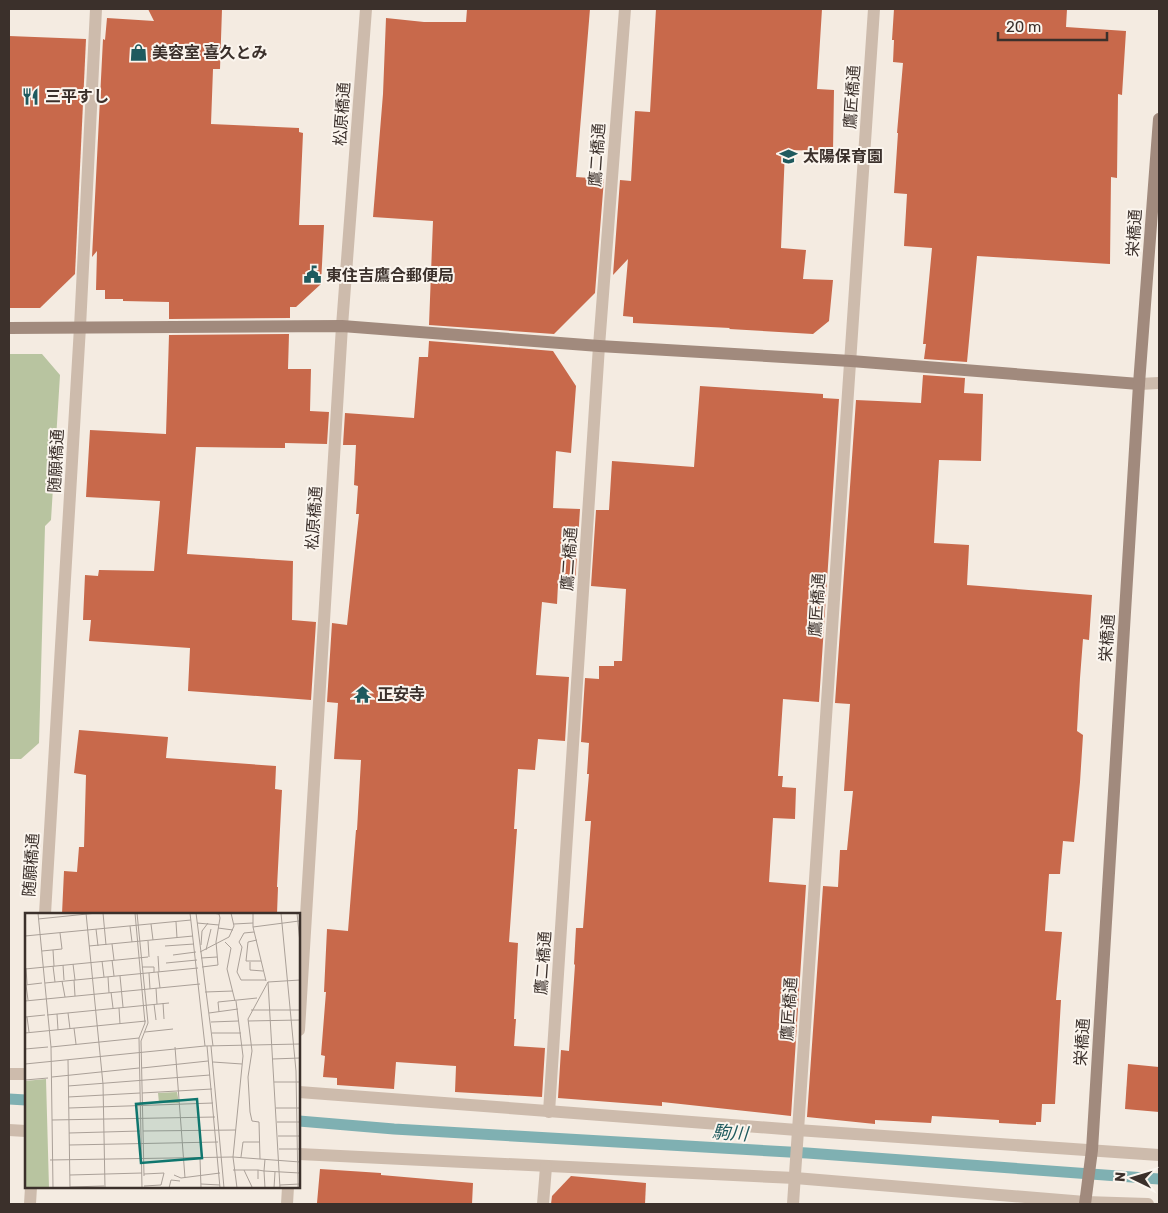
<svg xmlns="http://www.w3.org/2000/svg" width="1168" height="1213" viewBox="0 0 1168 1213" font-family="Rubik,'Noto Sans JP',sans-serif">
<style>
.green{fill:#b8c4a0}
.lines{fill:none;stroke-linecap:round;stroke-linejoin:round}
.stream{stroke:#7fb0b2;stroke-width:11}
.building{fill:#c8694b}
.street{stroke:#cdbbac;stroke-width:12}
.secondary{stroke:#a18a7d;stroke-width:12}
.labels{text-anchor:middle;dominant-baseline:central;stroke-width:4;stroke-linejoin:round;paint-order:stroke}
.poi-label{font-size:16px;font-weight:bold;fill:#3b302b;stroke:#fbf5ee;text-anchor:start}
.street-label{font-size:16px;fill:#3b302b;stroke:#fbf5ee}
.water-label{font-size:18px;font-style:italic;fill:#1f5a5e;stroke:#fbf5ee}
.inset-road{fill:none;stroke:#aaa098;stroke-width:1}
.view{fill:#0f766e;fill-opacity:0.15;stroke:#0f766e;stroke-width:2.5}
.inset-edge{fill:none;stroke:#3b302b;stroke-width:2.5}
</style>
<rect width="100%" height="100%" fill="#f4ebe1"/>
<polygon class="green" points="9,354 42,354 60,375 51,520 45,526 39,743 21,759 9,759"/>
<g class="lines">
<g class="stream">
<polyline points="9,1099 26,1100"/>
<polyline points="299,1121 394,1129 807,1153 1159,1179"/>
</g>
</g>
<g class="building">
<polygon points="148,9 222,9 220,69 213,69 211,124 299,128 299,132 303,133 299,225 324,225 321,284 296,307 290,307 290,318 169,319 169,302 123,301 123,299 105,299 105,290 96,290 97,251 92,257 103,39 105,40 107,18 154,21"/>
<polygon points="467,9 590,9 576,177 604,179 595,293 554,334 429,325 433,221 373,217 383,94 386,18 424,22 466,22"/>
<polygon points="656,9 822,9 817,89 834,90 833,151 785,150 781,248 806,250 803,279 833,280 829,321 813,334 729,329 730,328 633,323 633,317 623,316 628,259 613,275 620,180 631,181 635,111 650,112"/>
<polygon points="894,9 1067,9 1066,27 1126,31 1122,95 1118,94 1117,178 1111,177 1110,264 977,256 967,362 924,359 926,344 923,344 932,248 904,246 907,194 894,193 898,133 897,133 903,63 893,62 894,40 892,40"/>
<polygon points="9,36 86,39 75,274 40,308 9,308"/>
<polygon points="289,334 288,369 311,369 310,411 329,412 327,444 285,443 285,448 196,447 187,554 293,561 292,620 316,622 311,700 188,691 190,648 89,641 91,620 83,620 85,575 98,576 99,570 154,571 160,501 86,497 90,430 166,434 169,335"/>
<polygon points="429,341 553,351 576,386 571,453 556,451 553,508 580,509 575,585 558,584 557,604 542,602 536,675 569,677 565,741 538,739 535,770 518,769 514,829 517,829 509,942 518,943 514,1019 516,1019 514,1046 545,1048 542,1097 455,1092 456,1066 396,1062 394,1089 337,1085 337,1078 323,1077 325,1056 321,1055 326,992 324,992 327,929 348,931 356,830 357,830 361,760 334,759 338,703 327,702 332,623 347,625 359,514 356,514 358,486 354,485 356,445 343,445 345,413 414,418 419,357 428,357"/>
<polygon points="923,375 965,378 964,393 983,394 981,461 939,460 934,543 969,545 967,585 1092,595 1089,640 1083,639 1080,678 1077,731 1083,735 1080,782 1074,842 1063,841 1060,874 1049,874 1045,931 1062,932 1056,1000 1061,1000 1055,1104 1042,1104 1041,1122 1036,1122 1036,1125 999,1123 999,1120 932,1116 931,1123 875,1120 875,1124 807,1117 823,886 838,887 840,850 847,850 853,791 844,791 850,704 835,703 856,400 921,403"/>
<polygon points="700,386 823,394 823,398 839,399 819,702 783,699 778,776 783,776 782,787 796,788 795,819 773,818 769,882 806,885 791,1116 662,1102 662,1106 558,1098 561,1050 569,1051 575,965 574,964 576,928 583,928 591,821 585,821 589,774 587,774 589,743 581,742 585,678 599,679 599,666 614,666 614,661 622,661 626,589 591,586 596,510 609,510 612,461 694,467"/>
<polygon points="79,730 168,737 166,758 276,766 275,789 282,790 277,887 278,887 277,914 62,914 64,871 77,872 79,847 84,847 86,775 74,773"/>
<polygon points="1128,1064 1159,1067 1159,1112 1125,1109"/>
<polygon points="320,1169 381,1173 381,1175 473,1183 472,1204 338,1204 317,1203"/>
<polygon points="571,1176 646,1183 645,1204 551,1204 552,1196"/>
</g>
<g class="lines">
<g class="street">
<polyline points="1139,384 1159,383"/>
<polyline points="45,914 80,327 96,9"/>
<polyline points="299,1030 342,326 366,9"/>
<polyline points="9,1074 26,1074"/>
<polyline points="299,1092 797,1130 1159,1155"/>
<polyline points="549,1112 599,346 625,9"/>
<polyline points="9,1130 26,1131"/>
<polyline points="299,1154 795,1178 1085,1202 1148,1204"/>
<polyline points="30,1204 31,1187"/>
<polyline points="287,1204 288,1187"/>
<polyline points="543,1204 546,1167"/>
<polyline points="793,1204 874,9"/>
</g>
<g class="secondary">
<polyline points="9,328 342,326 599,346 851,361 1139,384"/>
<polyline points="1085,1204 1092,1150 1139,384 1159,119"/>
</g>
</g>
<defs>
<symbol id="shop-bare" viewBox="-9 -9 18 18"><path d="M-5-2.5h2.3a2.7 3.5 0 0 1 5.4 0H5L5.5 6h-11ZM-1.5-2.5h3a1.5 2.3 0 0 0-3 0Z" fill="#1f5a5e" stroke="#fbf5ee" stroke-width="2.5" paint-order="stroke"/></symbol>
<symbol id="restaurant-bare" viewBox="-9 -9 18 18"><path d="M-5-6h1v4h1v-4h1v4h1v-4h1v5L-1.5 .5V6h-2V.5L-5-1ZM5-6V6H3V1.5H1.5Q1.5-4 5-6Z" fill="#1f5a5e" stroke="#fbf5ee" stroke-width="2.5" paint-order="stroke"/></symbol>
<symbol id="school-bare" viewBox="-9 -9 18 18"><path d="M0-5L7-2L0 1L-7-2ZM-4 1L0 2.5L4 1V4Q0 6-4 4Z" fill="#1f5a5e" stroke="#fbf5ee" stroke-width="2.5" paint-order="stroke"/></symbol>
<symbol id="civic-bare" viewBox="-9 -9 18 18"><path d="M-.6-6.5H3V-4.5H.6V-3L4-1V1h2V6H-6V1h2V-1L-.6-3ZM-1.2 2.5V6h2.4V2.5Z" fill="#1f5a5e" stroke="#fbf5ee" stroke-width="2.5" paint-order="stroke"/></symbol>
<symbol id="temple-bare" viewBox="-9 -9 18 18"><path d="M0-6L5-2H3V0L6.5 2.5H4V6H1.5V3h-3V6H-4V2.5H-6.5L-3 0V-2H-5Z" fill="#1f5a5e" stroke="#fbf5ee" stroke-width="2.5" paint-order="stroke"/></symbol>
</defs>
<g fill-rule="evenodd">
<use href="#shop-bare" x="126" y="40" width="25" height="25"/>
<use href="#restaurant-bare" x="18" y="84" width="25" height="25"/>
<use href="#school-bare" x="776" y="144" width="25" height="25"/>
<use href="#civic-bare" x="300" y="262" width="25" height="25"/>
<use href="#temple-bare" x="350" y="682" width="25" height="25"/>
</g>
<g class="labels">
<g class="poi-label">
<text x="152" y="52">美容室 喜久とみ</text>
<text x="45" y="96">三平すし</text>
<text x="803" y="156">太陽保育園</text>
<text x="326" y="275">東住吉鷹合郵便局</text>
<text x="377" y="694">正安寺</text>
</g>
<g class="street-label">
<text transform="translate(852 97) rotate(-86)">鷹匠橋通</text>
<text transform="translate(342 114) rotate(-86)">松原橋通</text>
<text transform="translate(597 155) rotate(-86)">鷹二橋通</text>
<text transform="translate(1134 233) rotate(-86)">栄橋通</text>
<text transform="translate(56 461) rotate(-87)">随願橋通</text>
<text transform="translate(314 518) rotate(-86)">松原橋通</text>
<text transform="translate(569 559) rotate(-86)">鷹二橋通</text>
<text transform="translate(817 605) rotate(-86)">鷹匠橋通</text>
<text transform="translate(1107 638) rotate(-86)">栄橋通</text>
<text transform="translate(31 865) rotate(-86)">随願橋通</text>
<text transform="translate(543 963) rotate(-86)">鷹二橋通</text>
<text transform="translate(789 1009) rotate(-86)">鷹匠橋通</text>
<text transform="translate(1082 1042) rotate(-86)">栄橋通</text>
</g>
<g class="water-label">
<text transform="translate(730 1133) rotate(4)">駒川</text>
</g>
</g>
<g transform="translate(25 913)">
<rect width="275" height="275" fill="#f4ebe1"/>
<path d="M21,166l3,109h-24v-107zM152,179l2,11h-20l-1,-10z" fill="#b8c4a0"/>
<path class="inset-road" d="M13,0l13,134 2,141M61,0l17,171 2,104M78,0l3,32M110,0l10,110 -6,15 3,150M112,0l11,110 -7,18 3,135M165,0l15,133M171,0l17,133M228,0v14l13,54M256,0l15,158 2,117M272,0l3,30M13,6l59,-6M151,9l1,16M172,10l22,2M126,11l2,16M209,11l19,-1M105,13l2,16M228,14l46,-6M193,15l15,2M71,16l2,17M229,19l-10,1 -5,9 3,5 -5,25 4,8h25M0,23l166,-16M232,27l-9,2 -2,19h15M123,28l1,16M200,29l6,6 -4,21 8,32M87,31l2,16M176,32l1,-14 6,-8M64,33l104,-10M140,33l29,-2M28,37l1,16M181,37l5,-21M17,38l20,-2 -2,-16M175,39l29,-15 5,-11 -3,-13M148,42l23,-3M133,43l1,16M176,45l16,-1M87,47l2,16M77,48l2,16M225,49v8l13,1M141,50l31,-3M48,51l2,16M38,52l1,15M28,53l2,16M117,54h12v5M177,54l16,-2 -2,-23 4,-24 -1,-4 -7,-1M1,55l1,16M0,56l123,-12M133,59l2,16M124,60l1,16M95,63l3,31M83,64l1,16M49,67l1,16M37,68l3,16M243,69l12,206M243,69l32,-2M20,70l153,-15M0,72l17,-2M1,72l2,15M131,75l1,16M86,79l2,16M180,79l28,-1M0,88l175,-17M211,88l7,55 -10,101 4,31M138,90l1,16M129,91l2,16M94,95l1,16M226,97h49M194,99l-1,-10 39,-4M43,100l2,16M184,100l29,-4M32,101l1,16M22,102l122,-12M0,104l20,-2M2,104l2,15M223,108l52,-1M186,109l27,-1M49,115l2,16M120,119l28,-3M0,120l121,-12M187,120h29M182,133l13,142M186,133l13,142M26,134l88,-9M150,134l10,131M0,136l23,-2M247,146l28,-1M43,147l2,128M188,149l29,2M0,151l180,-18 95,-2M117,155l66,-7M27,164l87,-9M0,167l23,-2M249,169h26M43,173l142,-11M117,180l70,-4M43,184l72,-4M44,195l144,-5M251,195h24M27,207l163,-3M252,209h23M118,218l93,-1M44,220l71,-2M253,223h22M44,232l149,-3M254,236h21M216,244l2,-15h17M175,245l1,30M235,246l-1,-37 -7,-1 -2,-9 -2,-35 4,-26 -4,-32 20,-37M25,247l183,-3 67,5M208,257h25v9M219,257l8,17M233,257l6,1 1,-12M119,261l20,-1 -3,12 -17,1M45,262l72,-2M149,262l7,3 39,-5M176,271l19,1M255,272l20,-1M45,274l34,-1M144,275l2,-8 9,1M240,275l-1,-17 36,2M249,275l1,-16"/>
<path class="view" d="M172,186l5,59 -61,5 -5,-59z"/>
<rect width="275" height="275" class="inset-edge"/>
</g>
<rect width="1168" height="1213" fill="none" stroke="#3b302b" stroke-width="20"/>
<g transform="translate(1133 1178) rotate(275)" stroke="#fbf5ee" stroke-width="4" paint-order="stroke">
<path d="M0-4L9 19L0 12L-9 19Z" fill="#3b302b"/>
<text y="-8" font-size="14" font-weight="bold" text-anchor="middle" fill="#3b302b">N</text>
</g>
<path d="M998 32v8h109v-8" fill="none" stroke="#3b302b" stroke-width="2.5"/>
<text x="1006" y="32" font-size="15" fill="#3b302b" stroke="#fbf5ee" stroke-width="4" paint-order="stroke">20 m</text>
</svg>
